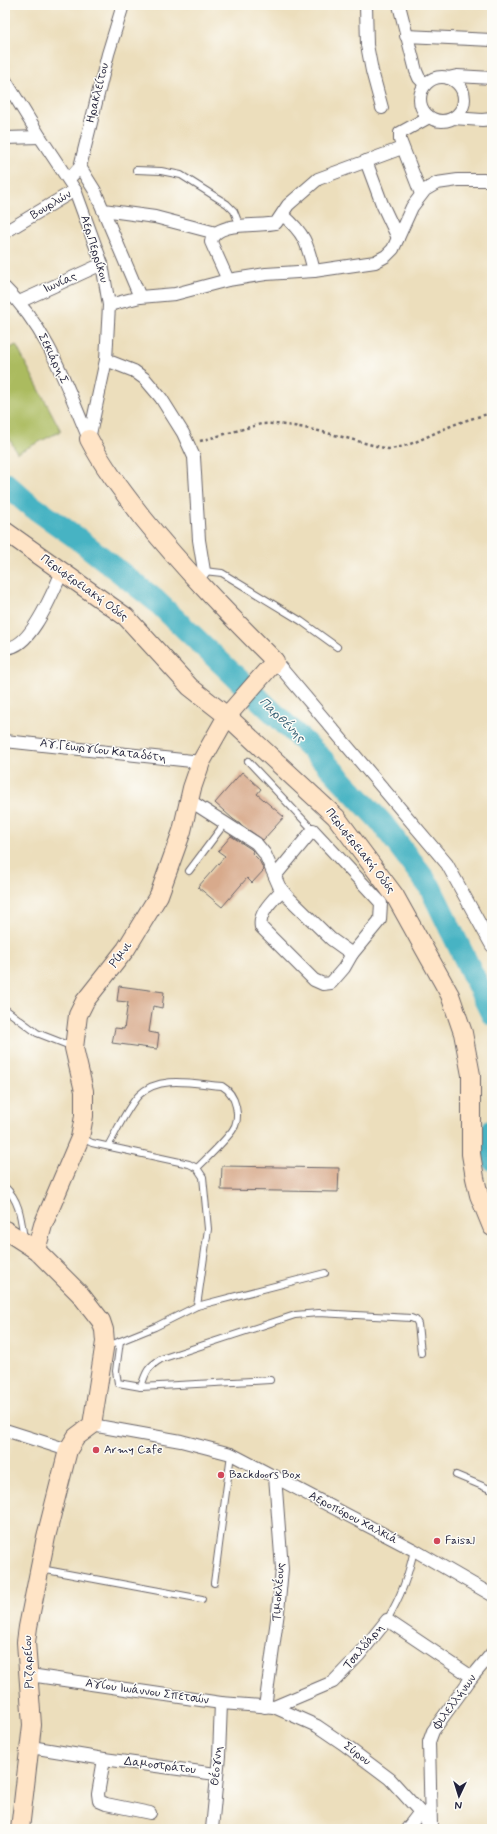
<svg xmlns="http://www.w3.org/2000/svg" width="497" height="1834" viewBox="0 0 497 1834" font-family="Mynerve,sans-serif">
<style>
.green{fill:#abbb5e;stroke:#666e4c}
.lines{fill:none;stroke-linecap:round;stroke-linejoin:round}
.river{stroke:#47b3c3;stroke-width:23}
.building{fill:#d8aa8c}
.lane-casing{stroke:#696468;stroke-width:8}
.street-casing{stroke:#696468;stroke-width:14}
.secondary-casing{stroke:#696468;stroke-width:20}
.path{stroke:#696468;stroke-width:2.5;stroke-dasharray:3 3;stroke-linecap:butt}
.lane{stroke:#fff;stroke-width:6}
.street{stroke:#fff;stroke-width:12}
.secondary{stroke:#ffe4c6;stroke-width:18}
.poi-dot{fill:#d1495b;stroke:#fdfcf7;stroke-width:1.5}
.labels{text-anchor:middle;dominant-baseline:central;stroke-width:3;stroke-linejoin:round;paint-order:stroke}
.street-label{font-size:12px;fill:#22223b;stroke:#fdfcf7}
.poi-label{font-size:12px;fill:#22223b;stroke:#fdfcf7;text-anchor:start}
.water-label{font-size:13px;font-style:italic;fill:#315c71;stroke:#fdfcf7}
</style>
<rect width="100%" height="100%" fill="#fdfcf7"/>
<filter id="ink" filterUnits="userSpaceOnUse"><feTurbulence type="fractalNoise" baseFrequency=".025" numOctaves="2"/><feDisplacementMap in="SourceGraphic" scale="8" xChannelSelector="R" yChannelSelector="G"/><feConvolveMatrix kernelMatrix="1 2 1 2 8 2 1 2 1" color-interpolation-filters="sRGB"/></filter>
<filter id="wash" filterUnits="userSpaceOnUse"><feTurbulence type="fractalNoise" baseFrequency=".012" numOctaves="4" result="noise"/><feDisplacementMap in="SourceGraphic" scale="16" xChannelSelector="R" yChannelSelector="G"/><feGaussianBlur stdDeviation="0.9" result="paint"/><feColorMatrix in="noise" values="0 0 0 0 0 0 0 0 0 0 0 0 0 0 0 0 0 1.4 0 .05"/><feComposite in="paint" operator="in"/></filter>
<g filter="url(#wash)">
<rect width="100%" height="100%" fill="#ecdebc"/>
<polygon class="green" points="16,345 61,431 17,453 5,430 5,351"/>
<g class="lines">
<g class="river">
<polyline points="5,483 26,502 77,538 155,600 322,759 382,823 430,887 492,1014"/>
<polyline points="492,1131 492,1159"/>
</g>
</g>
<g id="blocks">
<g class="building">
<polygon points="242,772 261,789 257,794 284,817 263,840 233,819 215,803"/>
<polygon points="231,836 251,849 253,851 252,853 259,860 264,870 252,883 247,878 222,907 198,887 225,856 218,851"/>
<polygon points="119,986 164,992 162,1008 153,1006 149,1032 159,1034 157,1049 112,1043 115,1028 124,1029 128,1002 117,1001"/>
<polygon points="222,1166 339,1168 338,1192 221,1190"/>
</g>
</g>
</g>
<g filter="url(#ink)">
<use href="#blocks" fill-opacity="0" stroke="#696468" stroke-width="1"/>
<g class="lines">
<defs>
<g id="lane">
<polyline points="136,170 161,171 181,175 227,204 234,211 239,224"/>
<polyline points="204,571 222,573 301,621 337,647"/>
<polyline points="248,761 313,830"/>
<polyline points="189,871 225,823"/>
<polyline points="5,1009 37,1033 73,1047"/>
<polyline points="82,1138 92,1143 189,1164 197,1168 203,1177 208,1229 197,1306 155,1327 108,1346"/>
<path d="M108,1146c8,-14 20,-40 31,-51 21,-21 56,-11 83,-9 14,8 20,32 10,45 -10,13 -23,25 -35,37"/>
<path d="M5,1187c15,14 16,32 19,52"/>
<polyline points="197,1306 325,1273"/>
<path d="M120,1341l-4,30 2,12 23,4c5,-16 7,-20 20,-28l134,-44 24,-2 92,5 5,2 2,4 3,29"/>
<polyline points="141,1387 270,1380"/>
<polyline points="456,1475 492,1490"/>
<polyline points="41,1569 202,1599"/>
<polyline points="214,1583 231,1454"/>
<path d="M387,1620c14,-24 21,-43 27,-70"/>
</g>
<g id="street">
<polyline points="366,5 367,45 372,71 382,108"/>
<polyline points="399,5 416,71 419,78 425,84"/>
<polyline points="406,36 492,40"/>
<circle cx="442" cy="99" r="22"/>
<polyline points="448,78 457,76 492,78"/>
<polyline points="5,80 40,137 75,190 102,264 109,305 106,360 89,439"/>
<polyline points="453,118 482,120 492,119"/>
<polyline points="5,138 40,137"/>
<polyline points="366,161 382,204 398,238"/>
<polyline points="80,167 95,191 140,297"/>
<polyline points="69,179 80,167 108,54 123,5"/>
<polyline points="421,194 400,140 400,133 429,117"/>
<polyline points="103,210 155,217 216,233"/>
<path d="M283,215c22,19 24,28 31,56"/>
<polyline points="5,232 75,190"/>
<path d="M228,280l-17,-38c3,-22 50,-15 65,-19l12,-18 30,-26 84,-31"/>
<path d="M5,288c43,41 61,97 84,151"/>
<polyline points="19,302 102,264"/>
<polyline points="109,305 140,297 175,294 228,280 266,274 314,271 375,262 386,256 393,249 412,207 425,190 437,183 458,180 492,180"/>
<polyline points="106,360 134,371 145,379 161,398 183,433 194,457 199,540 204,571 197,580"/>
<path d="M5,647c25,5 49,-58 57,-75"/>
<polyline points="275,661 447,864 492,946"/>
<polyline points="5,741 201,762"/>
<path d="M189,800l67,43 9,11 14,32 8,10 44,43 21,15 -8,14 -13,15 -8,1 -9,-4 -53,-53c-3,-14 12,-27 21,-37"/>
<polyline points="275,876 313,830 381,903 380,920 352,954"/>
<polyline points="92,1425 181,1441 231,1454 414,1550 492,1595"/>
<polyline points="5,1430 68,1450"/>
<polyline points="30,1675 221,1703 274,1707 317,1726 342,1743 390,1779 420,1812 431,1829"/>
<polyline points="265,1707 278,1612 282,1569 275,1476"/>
<polyline points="274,1707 333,1682 359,1655 387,1620 472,1677"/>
<polyline points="31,1747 104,1759 216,1774"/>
<polyline points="104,1759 98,1794 99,1801 106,1804 150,1813"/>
<polyline points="431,1827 429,1742 433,1731 472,1677 492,1653"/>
<polyline points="212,1829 219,1756 221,1703"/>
<polyline points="407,1829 420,1812"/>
</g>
<g id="secondary">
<polyline points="5,531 126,617 190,687 227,716 336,817 395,896 450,995 463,1033 471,1075 471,1154 475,1178 479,1195 492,1227"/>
<polyline points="5,1230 36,1250 80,1294 101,1321 104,1330 105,1342 92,1425 76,1437 68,1450 46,1537 28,1627 26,1642 32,1725 20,1829"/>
<path d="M36,1250l7,-25 37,-87 4,-22v-25l-10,-43 4,-33 7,-14 41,-52 33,-54 23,-64 10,-43 9,-26 26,-46 48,-55c-46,-46 -91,-92 -132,-143 -20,-26 -39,-50 -54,-79"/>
</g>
</defs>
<use href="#lane" class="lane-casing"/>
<use href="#street" class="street-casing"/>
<use href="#secondary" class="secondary-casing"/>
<path class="path" d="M200,441l61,-17c38,-2 89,16 127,25 22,-2 37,-12 56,-20 15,-7 32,-12 48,-16"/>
<use href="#lane" class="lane"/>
<use href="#street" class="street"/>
<use href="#secondary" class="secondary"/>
</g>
</g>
<g class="poi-dot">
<circle cx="96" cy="1450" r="4"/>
<circle cx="221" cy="1475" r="4"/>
<circle cx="437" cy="1541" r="4"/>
</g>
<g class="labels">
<g class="street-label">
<text transform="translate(98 93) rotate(-76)">Ηρακλείτου</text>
<text transform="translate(51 205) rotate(-31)">Βουρλών</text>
<text transform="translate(94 249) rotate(73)">Αερ.Περρίκου</text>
<text transform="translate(60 283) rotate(-24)">Ιωνίας</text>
<text transform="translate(53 359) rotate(64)">Σεκιάρη.Σ</text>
<text transform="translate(84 588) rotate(36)">Περιφερειακή Οδός</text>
<text transform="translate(103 751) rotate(7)">Αγ.Γεωργίου Καταδότη</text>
<text transform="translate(360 851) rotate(52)">Περιφερειακή Οδός</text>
<text transform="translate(121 955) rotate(-53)">Ρίμνι</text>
<text transform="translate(353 1518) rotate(28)">Αεροπόρου Χαλκιά</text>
<text transform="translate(279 1592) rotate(-86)">Τιμοκλέους</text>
<text transform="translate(364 1647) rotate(-50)">Τσαλδάρη</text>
<text transform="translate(29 1662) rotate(-92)">Ριζαρείου</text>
<text transform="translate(147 1692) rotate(8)">Αγίου Ιωάννου Σπετσών</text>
<text transform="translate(455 1702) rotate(-54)">Φιλελλήνων</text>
<text transform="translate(357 1754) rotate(37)">Σύρου</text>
<text transform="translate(160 1766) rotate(7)">Δαμοστράτου</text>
<text transform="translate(217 1766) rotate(-85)">Θέογνη</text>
</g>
<g class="poi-label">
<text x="104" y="1450">Army Cafe</text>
<text x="229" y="1475">Backdoors Box</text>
<text x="445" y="1541">Faisal</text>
</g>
<g class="water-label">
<text transform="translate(282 720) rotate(44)">Παρθένης</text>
</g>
</g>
<rect width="497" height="1834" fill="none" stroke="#fdfcf7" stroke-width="20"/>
<g transform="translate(459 1796) rotate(184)" stroke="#fdfcf7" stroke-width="3" paint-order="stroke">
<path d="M0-3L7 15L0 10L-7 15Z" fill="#22223b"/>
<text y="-6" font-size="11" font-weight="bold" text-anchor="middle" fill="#22223b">N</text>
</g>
</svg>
